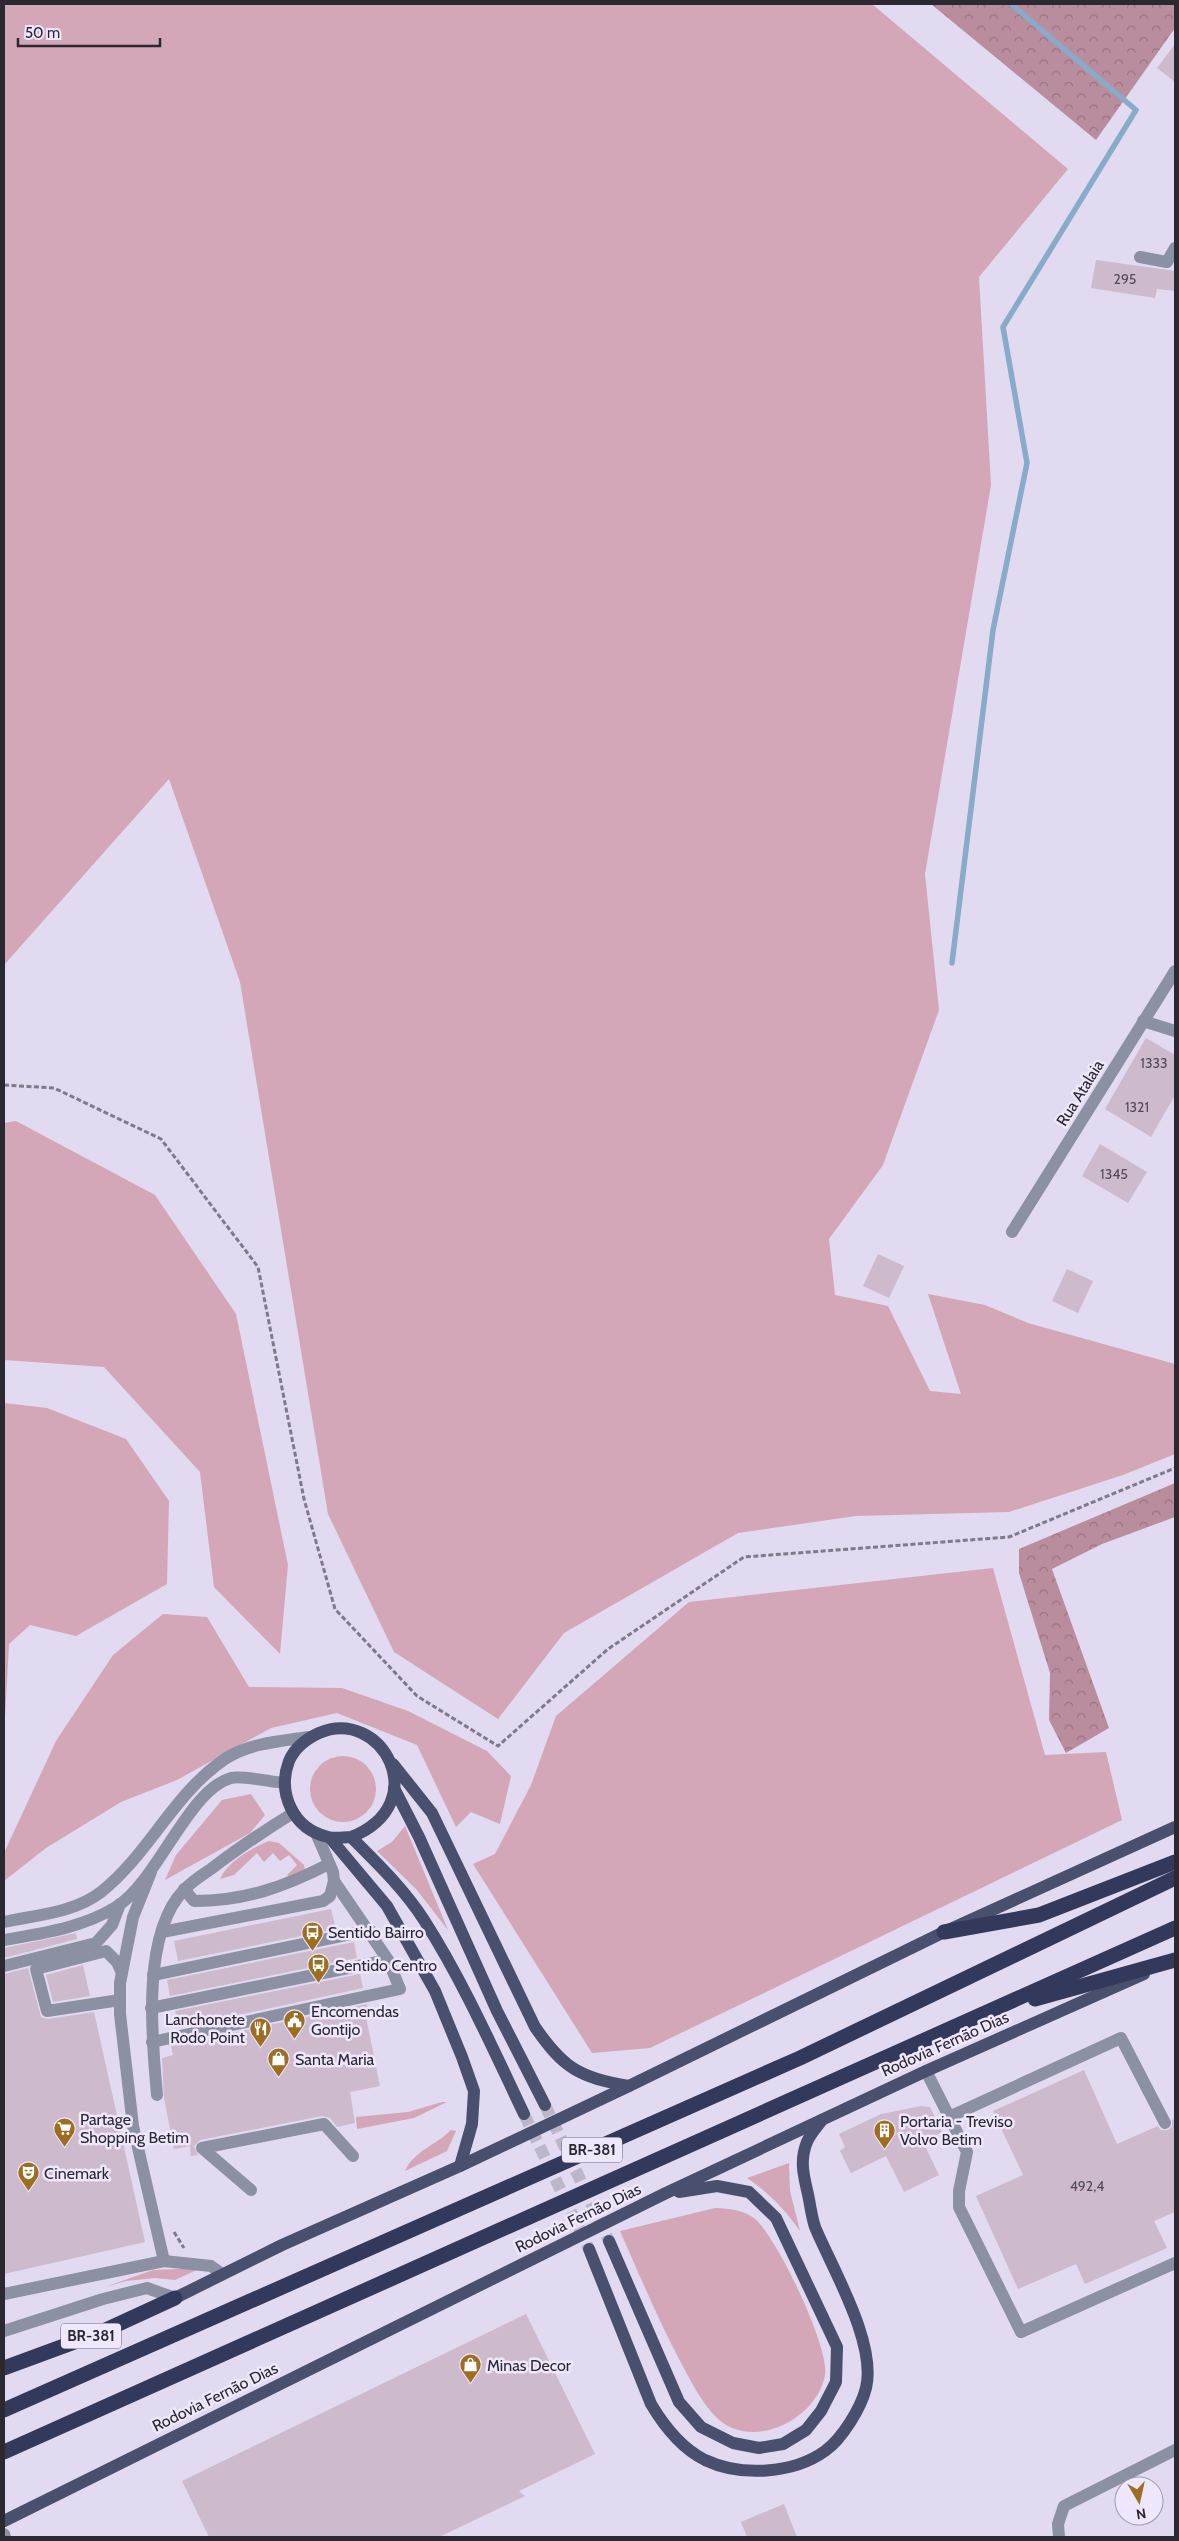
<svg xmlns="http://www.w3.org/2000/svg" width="1179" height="2541" viewBox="0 0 1179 2541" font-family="Cabin,sans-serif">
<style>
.green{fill:#d3a7b7}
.forest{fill:url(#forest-crowns)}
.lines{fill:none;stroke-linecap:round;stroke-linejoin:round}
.stream{stroke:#88abca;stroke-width:5.5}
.building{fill:#cdbacc}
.major-tunnel{stroke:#bcb6ca;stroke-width:12;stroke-dasharray:12 6;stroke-linecap:butt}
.path{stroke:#7f7a89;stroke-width:3;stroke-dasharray:5 2.5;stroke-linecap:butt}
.minor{stroke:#8b90a2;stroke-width:12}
.major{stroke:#48506e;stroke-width:12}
.highway{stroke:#32395b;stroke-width:15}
.labels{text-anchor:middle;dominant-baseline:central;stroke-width:5;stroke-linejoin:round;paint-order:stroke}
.number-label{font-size:14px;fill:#534c57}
.shield{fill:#efe7fe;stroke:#65616e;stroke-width:1}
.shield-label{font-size:15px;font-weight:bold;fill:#2a2830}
.street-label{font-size:16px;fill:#2a2830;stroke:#efe7fe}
.poi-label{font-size:16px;fill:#2a2830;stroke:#efe7fe;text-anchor:start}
</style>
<defs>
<pattern id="forest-crowns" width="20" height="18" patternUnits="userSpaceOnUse" patternTransform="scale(1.25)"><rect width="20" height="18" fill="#ba8d9e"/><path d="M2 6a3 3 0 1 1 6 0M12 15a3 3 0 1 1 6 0" fill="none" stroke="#977381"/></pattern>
</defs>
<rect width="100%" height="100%" fill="#e1daf0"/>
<g class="green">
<polygon points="4,4 872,4 1068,169 979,277 991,485 925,874 939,1010 883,1165 829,1239 835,1295 888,1306 930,1391 961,1394 928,1294 985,1305 1028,1323 1175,1364 1175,1454 1123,1475 1009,1512 856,1516 738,1533 564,1633 498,1719 394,1652 328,1514 240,982 169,779 4,965"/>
<polygon points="16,1121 155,1195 236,1314 288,1565 280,1654 214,1587 200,1472 104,1367 4,1360 4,1123"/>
<polygon points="4,1403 47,1408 126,1439 169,1501 167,1584 76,1636 30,1625 9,1644 4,1736"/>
<polygon points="993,1568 1045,1755 1106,1752 1122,1820 650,2048 592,2053 473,1864 495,1854 531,1785 556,1716 689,1602"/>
<polygon points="163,1614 207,1617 249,1687 342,1688 408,1711 487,1751 511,1776 500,1824 471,1812 456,1827 417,1745 337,1713 271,1728 177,1780 121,1802 46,1848 4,1881 4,1853 56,1741 113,1655"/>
<circle cx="343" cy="1789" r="33"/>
<polygon points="251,1794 265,1815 250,1833 165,1880 176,1855 222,1800"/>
<polygon points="405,1826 448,1930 416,1889 377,1851 392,1842"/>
<path d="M269,1841l10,2 25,22 1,6 -13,7 -5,-3 10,-10 -8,-10 -9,6 -7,-8 -9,9 -7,-9 -23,22 -14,4c8,-18 32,-31 49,-38z"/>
<polygon points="442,2102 447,2102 414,2118 357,2129 356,2117 408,2112"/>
<path d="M451,2130l5,1 -9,20 -42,20c9,-20 31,-26 46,-41z"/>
<path d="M789,2163l1,28 10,40c-15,-22 -31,-38 -53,-53z"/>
<path d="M715,2208c15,1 26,1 39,10 22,17 76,130 71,157 -8,45 -75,78 -110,41 -16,-17 -25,-37 -36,-57 -22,-42 -40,-85 -59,-128z"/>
<polygon points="201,2268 175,2280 155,2278 126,2281 105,2287 153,2270"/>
</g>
<g class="forest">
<polygon points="931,4 1175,4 1175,28 1096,140"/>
<polygon points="1175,1483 1175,1517 1102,1544 1052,1569 1109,1728 1066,1753 1049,1720 1050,1673 1019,1573 1019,1549"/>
</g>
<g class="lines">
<polyline class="stream" points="952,963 993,630 1027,463 1003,327 1136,110 1011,4"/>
</g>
<g class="building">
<polygon points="1175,44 1175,82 1157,68"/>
<polygon points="1096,260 1175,271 1175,291 1157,289 1155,298 1091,288"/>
<polygon points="1146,1038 1175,1055 1175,1095 1151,1137 1105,1109"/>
<polygon points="1100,1144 1147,1172 1128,1203 1082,1176"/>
<polygon points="878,1254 904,1266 889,1298 863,1286"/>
<polygon points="1067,1269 1093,1281 1078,1313 1052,1301"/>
<polygon points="331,1909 336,1929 178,1961 174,1941"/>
<polygon points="76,1933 77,1939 4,1958 4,1948"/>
<polygon points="354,1942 357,1958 170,1996 167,1980"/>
<polygon points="83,1965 90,1996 53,2002 46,1975"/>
<polygon points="28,1968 41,2017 48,2019 94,2012 145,2242 4,2274 4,1974"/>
<polygon points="360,1974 363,1988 179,2028 175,2011"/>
<polygon points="367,2004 369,2016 366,2017 380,2086 350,2092 355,2123 337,2127 330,2118 322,2116 200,2140 194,2146 198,2155 191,2156 190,2146 174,2149 164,2098 162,2058 173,2055 171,2046"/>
<polygon points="1084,2070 1117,2144 1158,2126 1161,2130 1168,2130 1172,2127 1172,2120 1175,2119 1175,2212 1154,2221 1167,2248 1085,2284 1076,2264 1018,2289 976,2196 1023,2175 993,2111"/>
<polygon points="921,2106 930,2107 942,2132 923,2142 939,2175 904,2192 886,2156 851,2173 840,2151 845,2147 839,2134 881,2114"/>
<polygon points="526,2314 595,2454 519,2491 525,2496 439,2537 209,2537 182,2481"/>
<polygon points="784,2504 797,2537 747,2537 741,2522"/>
</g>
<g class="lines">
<g class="major-tunnel">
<polyline points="545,2105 609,2241"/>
<polyline points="524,2114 589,2249"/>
</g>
<g class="path">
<polyline points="4,1085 54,1088 161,1139 258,1267 304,1499 335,1609 417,1696 498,1746 608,1649 744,1557 1009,1537 1175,1468"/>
<polyline points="174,2232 184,2248"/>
</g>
<g class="minor">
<polyline points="1140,257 1167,262 1175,248"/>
<polyline points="1143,1021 1175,1031"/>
<polyline points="1012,1232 1175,971"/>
<polyline points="151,1872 133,1917 120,1983 120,2014 133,2126 164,2261"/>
<path d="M184,1889l10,12c51,0 90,-14 135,-37"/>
<path d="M4,1922c32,-7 70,-9 97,-30 48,-38 73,-99 124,-133 24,-16 57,-18 84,-22"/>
<polyline points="162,1932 323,1901 330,1896 334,1881"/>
<path d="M4,1940c39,-7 78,-12 112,-33 42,-26 72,-117 115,-129 11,-3 40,4 53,5"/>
<polyline points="4,1966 96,1943 112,1925 120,1904"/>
<polyline points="153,1975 370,1930"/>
<polyline points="120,2000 47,2011 36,1969 106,1951 117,1962 122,1973"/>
<polyline points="151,2008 388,1960"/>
<polyline points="152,2042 400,1989 388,1960 334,1881 333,1872 316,1833"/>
<polyline points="926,2071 967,2152 959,2191 959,2207 1021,2332 1175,2263"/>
<path d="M157,2095c-5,-56 -16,-161 27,-205 7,-8 18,-15 27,-21 26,-20 53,-38 82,-56"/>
<polyline points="949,2117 1121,2038 1165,2123"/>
<polyline points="251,2190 202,2148 324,2124 353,2156"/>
<polyline points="4,2294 164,2261 211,2266 222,2274"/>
<polyline points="4,2331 103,2299 147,2288 175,2298"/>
<polyline points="4,2534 5,2537"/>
<polyline points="1059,2537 1058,2524 1064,2506 1175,2450"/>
</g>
<g class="major">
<path d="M393,1764l39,49 103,214c29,42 44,50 94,59"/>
<polyline points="394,1788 419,1837 497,2011 545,2105"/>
<path d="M351,1837c84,-33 31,-131 -32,-104 -13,6 -24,14 -30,28 -12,32 4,68 39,76 7,2 16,0 23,0 26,26 53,52 73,83 39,61 69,129 100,194"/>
<polyline points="330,1838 387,1906 435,1991 462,2057 474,2091 472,2124 460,2166"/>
<polyline points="609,2241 679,2402 701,2427 733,2443 759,2448 783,2444 806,2430 821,2411 836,2382 837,2347 776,2218 749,2192 717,2186 679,2192"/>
<path d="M589,2249l62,155c13,22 30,44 54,56 36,17 88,14 120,-9 17,-12 36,-43 41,-63 11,-45 -34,-120 -51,-161 -4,-12 -5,-25 -8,-37 -4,-17 -7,-31 0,-48 3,-8 10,-15 15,-22"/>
<polyline points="175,2298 282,2245 460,2166 629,2086 944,1932 1175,1827"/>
<polyline points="4,2521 664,2194 926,2071 1144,1974"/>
</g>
<g class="highway">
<polyline points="944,1932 1039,1915 1175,1862"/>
<polyline points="1035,1999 1175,1960"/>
<polyline points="4,2368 99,2333 175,2298"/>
<polyline points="4,2410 800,2058 1175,1878"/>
<polyline points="4,2452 1175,1928"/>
</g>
</g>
<defs>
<symbol id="bus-pin" viewBox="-11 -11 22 30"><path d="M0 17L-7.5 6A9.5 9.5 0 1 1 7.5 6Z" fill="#9d6e20" stroke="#efe7fe"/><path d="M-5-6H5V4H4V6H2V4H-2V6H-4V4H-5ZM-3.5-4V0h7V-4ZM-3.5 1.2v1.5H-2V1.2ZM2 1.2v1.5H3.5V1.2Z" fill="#fff"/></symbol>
<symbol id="civic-pin" viewBox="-11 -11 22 30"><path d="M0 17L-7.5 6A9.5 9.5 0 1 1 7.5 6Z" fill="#9d6e20" stroke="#efe7fe"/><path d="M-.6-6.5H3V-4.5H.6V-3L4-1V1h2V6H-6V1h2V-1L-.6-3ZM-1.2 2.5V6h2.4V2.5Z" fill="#fff"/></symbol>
<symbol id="restaurant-pin" viewBox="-11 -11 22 30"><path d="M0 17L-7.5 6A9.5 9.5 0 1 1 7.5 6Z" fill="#9d6e20" stroke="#efe7fe"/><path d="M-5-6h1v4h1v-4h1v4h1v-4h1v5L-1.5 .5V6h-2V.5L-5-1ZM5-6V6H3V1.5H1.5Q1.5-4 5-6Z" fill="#fff"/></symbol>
<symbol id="shop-pin" viewBox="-11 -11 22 30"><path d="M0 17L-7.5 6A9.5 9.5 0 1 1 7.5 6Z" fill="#9d6e20" stroke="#efe7fe"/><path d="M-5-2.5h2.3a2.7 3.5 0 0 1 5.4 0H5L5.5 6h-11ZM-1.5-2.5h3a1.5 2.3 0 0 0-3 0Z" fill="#fff"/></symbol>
<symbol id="supermarket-pin" viewBox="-11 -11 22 30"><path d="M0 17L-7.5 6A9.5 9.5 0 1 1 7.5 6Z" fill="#9d6e20" stroke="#efe7fe"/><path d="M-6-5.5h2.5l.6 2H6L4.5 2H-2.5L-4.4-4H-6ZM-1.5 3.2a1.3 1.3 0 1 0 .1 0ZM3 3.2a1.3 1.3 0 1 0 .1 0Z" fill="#fff"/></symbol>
<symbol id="building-pin" viewBox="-11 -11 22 30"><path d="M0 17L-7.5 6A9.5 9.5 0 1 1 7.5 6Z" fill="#9d6e20" stroke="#efe7fe"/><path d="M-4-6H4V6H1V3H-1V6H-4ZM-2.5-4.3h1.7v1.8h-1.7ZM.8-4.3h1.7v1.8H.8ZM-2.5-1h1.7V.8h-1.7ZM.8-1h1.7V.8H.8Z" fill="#fff"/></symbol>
<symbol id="theatre-pin" viewBox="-11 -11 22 30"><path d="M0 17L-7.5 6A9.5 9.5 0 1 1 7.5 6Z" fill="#9d6e20" stroke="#efe7fe"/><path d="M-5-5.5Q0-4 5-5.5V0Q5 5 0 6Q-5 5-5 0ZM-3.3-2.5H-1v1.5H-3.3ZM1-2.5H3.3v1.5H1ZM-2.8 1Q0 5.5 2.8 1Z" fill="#fff"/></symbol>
</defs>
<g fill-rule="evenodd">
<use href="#bus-pin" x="300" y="1920" width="25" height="34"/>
<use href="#bus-pin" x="306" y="1952" width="25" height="34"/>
<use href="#civic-pin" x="282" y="2008" width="25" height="34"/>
<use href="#restaurant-pin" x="248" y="2016" width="25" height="34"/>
<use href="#shop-pin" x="266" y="2046" width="25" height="34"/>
<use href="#supermarket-pin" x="52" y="2116" width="25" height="34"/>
<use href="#building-pin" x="872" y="2118" width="25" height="34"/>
<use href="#theatre-pin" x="16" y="2160" width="25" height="34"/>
<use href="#shop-pin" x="458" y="2352" width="25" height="34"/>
</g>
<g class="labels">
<g class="number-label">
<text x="1125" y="279">295</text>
<text x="1154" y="1063">1333</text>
<text x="1137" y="1107">1321</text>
<text x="1114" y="1174">1345</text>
<text x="1087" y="2186">492,4</text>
</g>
<g class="shield">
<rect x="562" y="2137.5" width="60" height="25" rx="4"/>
<rect x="61" y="2323.5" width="60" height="25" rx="4"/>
</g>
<g class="shield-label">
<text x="592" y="2150">BR-381</text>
<text x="91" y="2336">BR-381</text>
</g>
<g class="street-label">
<text transform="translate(1080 1093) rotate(-58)">Rua Atalaia</text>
<text transform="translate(945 2044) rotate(-24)">Rodovia Fernão Dias</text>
<text transform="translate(578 2218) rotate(-26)">Rodovia Fernão Dias</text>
<text transform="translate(215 2397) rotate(-26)">Rodovia Fernão Dias</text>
</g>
<g class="poi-label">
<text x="328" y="1932">Sentido Bairro</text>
<text x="335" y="1965">Sentido Centro</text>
<text x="311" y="2011">Encomendas<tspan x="311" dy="18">Gontijo</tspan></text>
<text x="245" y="2019" text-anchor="end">Lanchonete<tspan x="245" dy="18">Rodo Point</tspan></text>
<text x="295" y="2059">Santa Maria</text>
<text x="80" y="2119">Partage<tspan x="80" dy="18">Shopping Betim</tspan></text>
<text x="900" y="2121">Portaria - Treviso<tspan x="900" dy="18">Volvo Betim</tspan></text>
<text x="44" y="2173">Cinemark</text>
<text x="487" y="2365">Minas Decor</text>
</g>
</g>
<rect width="1179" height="2541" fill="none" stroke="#2a2830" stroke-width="10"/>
<g transform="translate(1139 2501) rotate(171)"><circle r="24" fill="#efe7fe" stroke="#a09bac"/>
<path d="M0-4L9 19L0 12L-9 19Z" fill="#9d6e20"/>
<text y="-8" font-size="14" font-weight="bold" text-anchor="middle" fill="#2a2830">N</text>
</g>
<path d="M18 38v8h142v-8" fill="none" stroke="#2a2830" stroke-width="2.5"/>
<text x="25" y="38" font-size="15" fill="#2a2830" stroke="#efe7fe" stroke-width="4" paint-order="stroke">50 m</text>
</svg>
